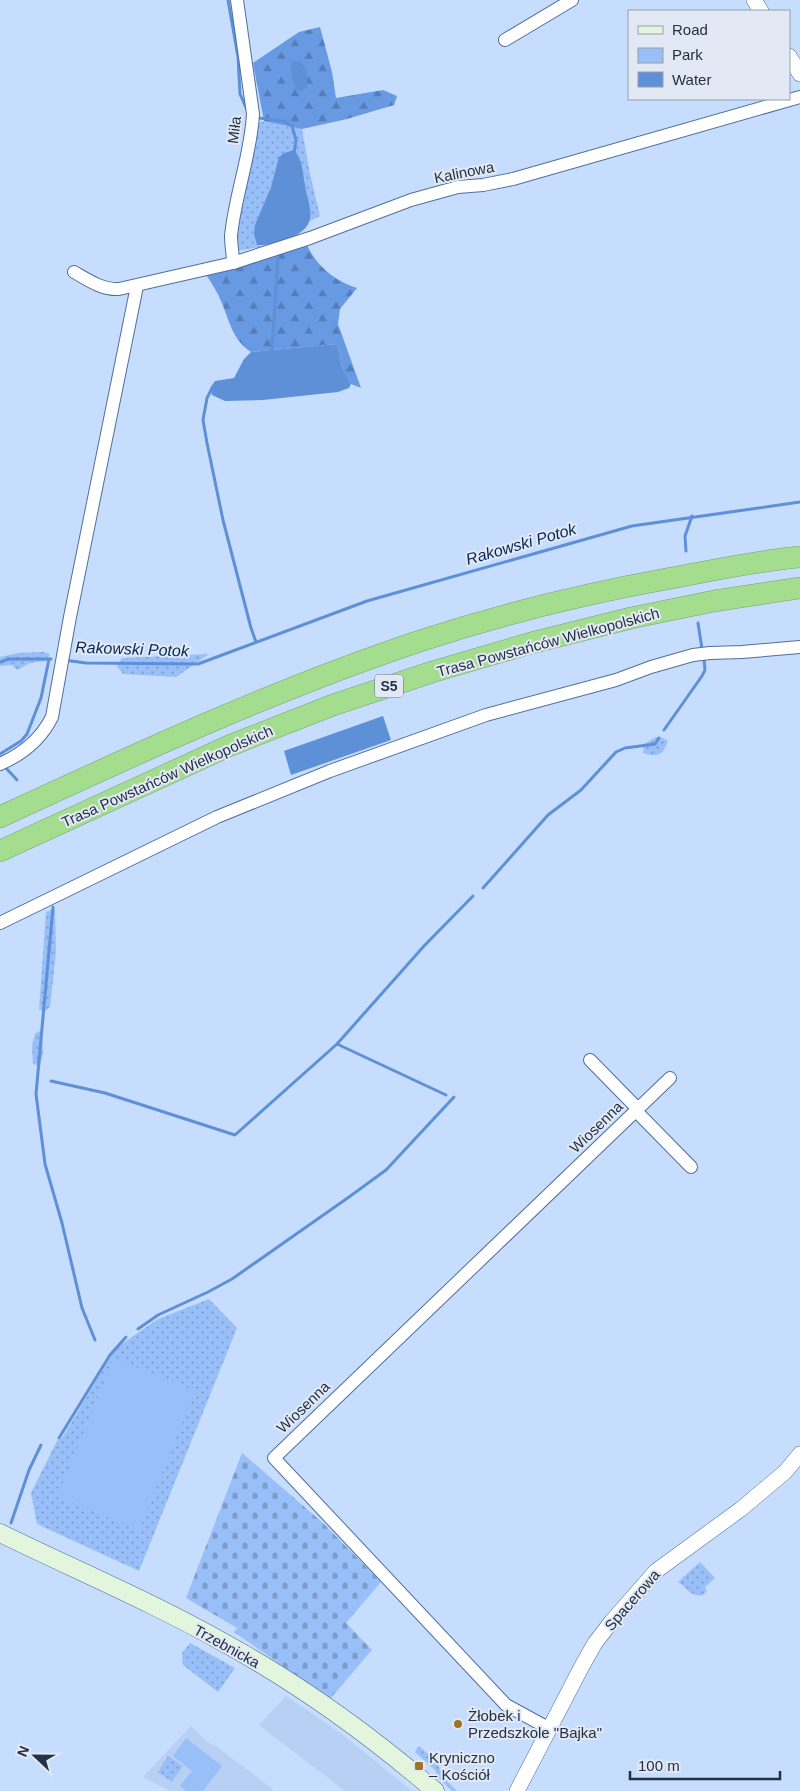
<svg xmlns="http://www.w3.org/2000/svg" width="800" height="1791" viewBox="0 0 800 1791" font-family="Helvetica,sans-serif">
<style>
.built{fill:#b8d0f4}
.green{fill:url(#green-dots)}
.forest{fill:url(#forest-firs)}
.cemetery{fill:url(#cemetery-stones)}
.pitch{fill:#98bff8}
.water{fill:#5e90d8}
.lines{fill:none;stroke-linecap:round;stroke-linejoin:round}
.stream{stroke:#5e90d8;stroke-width:3}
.minor-casing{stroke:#4f6f9e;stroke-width:14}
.tertiary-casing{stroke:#4f6f9e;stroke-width:16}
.secondary-casing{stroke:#4f6f9e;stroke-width:19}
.motorway-casing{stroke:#76a174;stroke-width:22}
.minor{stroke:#fff;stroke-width:12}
.tertiary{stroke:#fff;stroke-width:15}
.secondary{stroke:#e3f5dd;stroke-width:18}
.motorway{stroke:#a3dd8d;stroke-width:21}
.poi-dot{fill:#a07425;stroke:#e2e9f4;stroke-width:2}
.labels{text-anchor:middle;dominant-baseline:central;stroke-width:4;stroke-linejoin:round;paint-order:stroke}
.shield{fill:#e2e9f4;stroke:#5c687a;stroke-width:1}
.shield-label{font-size:14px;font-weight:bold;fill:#233145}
.street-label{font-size:15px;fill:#233145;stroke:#e2e9f4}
.poi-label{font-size:15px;fill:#233145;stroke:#e2e9f4;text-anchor:start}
.water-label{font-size:16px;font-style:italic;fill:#052755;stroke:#e2e9f4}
</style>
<defs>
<pattern id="green-dots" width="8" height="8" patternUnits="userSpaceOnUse" patternTransform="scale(1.25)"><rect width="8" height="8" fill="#98bff8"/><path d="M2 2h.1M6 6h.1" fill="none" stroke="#7c9ccb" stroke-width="1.8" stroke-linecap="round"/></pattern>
<pattern id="forest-firs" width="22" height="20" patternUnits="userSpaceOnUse" patternTransform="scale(1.25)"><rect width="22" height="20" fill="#679ae3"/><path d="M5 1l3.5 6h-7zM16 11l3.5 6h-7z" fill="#547eba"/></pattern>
<pattern id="cemetery-stones" width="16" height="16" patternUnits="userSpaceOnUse" patternTransform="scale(1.25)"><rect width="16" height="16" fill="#98bff8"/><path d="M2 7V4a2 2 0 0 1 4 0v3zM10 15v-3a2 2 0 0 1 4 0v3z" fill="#7c9ccb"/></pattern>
</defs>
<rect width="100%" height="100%" fill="#c7ddfd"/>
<g class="built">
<polygon points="286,1696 343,1735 412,1791 345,1791 259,1725"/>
<polygon points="191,1726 207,1742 216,1746 273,1789 271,1791 170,1791 143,1777"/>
</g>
<g class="green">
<polygon points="264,121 302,129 310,174 320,216 310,221 310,211 304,178 271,187 267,197 257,245 266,246 237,251 235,236 259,123"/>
<polygon points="43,652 50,654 45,661 30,663 17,670 12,665 0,666 0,657 18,653"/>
<polygon points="209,654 176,677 123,674 117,666 122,658"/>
<path d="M656,737l7,1 5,3c-5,14 -10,17 -25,12l1,-9z"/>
<polygon points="55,909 56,952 50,1007 45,1011 39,1010 46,912"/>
<polygon points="39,1031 42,1033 43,1053 40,1066 33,1064 32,1046 35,1034"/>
<polygon points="209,1299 237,1328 139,1571 37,1524 31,1493 57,1441 62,1438 116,1348 158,1319"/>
<path d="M700,1562l15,16 -10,9 2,4 -4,4c-11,3 -16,-7 -25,-13z"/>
<polygon points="190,1643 235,1668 218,1692 183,1665 182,1653"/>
<polygon points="419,1746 437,1762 443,1777 457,1791 452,1791 436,1775 436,1771 415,1752"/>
<polygon points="168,1756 183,1766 172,1782 158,1772"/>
</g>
<g class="forest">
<polygon points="320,27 332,72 336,98 383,90 397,96 394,105 347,119 302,129 264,121 253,63 299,32"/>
<path d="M307,245c10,22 28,36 50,43l-17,21 -2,15 23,64 -10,-4 -9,-17 -5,-23 -86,8c-19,-13 -21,-30 -30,-51 -4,-10 -10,-19 -16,-28z"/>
</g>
<polygon class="cemetery" points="242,1453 323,1523 381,1582 346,1623 372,1650 330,1699 234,1632 237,1628 186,1598"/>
<g class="pitch">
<polygon points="114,1358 195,1391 139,1530 57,1497"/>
<polygon points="186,1738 222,1766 203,1791 186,1791 180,1786 192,1771 173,1756"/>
</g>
<g class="water">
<path d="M292,61h7l8,8v19l-6,3 -4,-1c-5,-9 -7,-18 -5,-29z"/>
<path d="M294,150c9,10 8,21 11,34 1,11 7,24 5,35 -3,18 -38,27 -53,26l-3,-11 1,-9 16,-38 8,-30 5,-4z"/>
<polygon points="337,344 342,367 351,384 349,388 338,392 263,400 225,401 212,395 210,388 215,381 234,378 244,359 251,352"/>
<polygon points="383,716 391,740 291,775 284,751"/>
</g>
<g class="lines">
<g class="stream">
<polyline points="228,0 238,57 240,94 248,112"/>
<polyline points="259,118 284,121 292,126 296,140 294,154"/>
<polyline points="270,352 272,350 278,256"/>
<polyline points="213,390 211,390 207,398 203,420 207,443 223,520 251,628 256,642"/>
<polyline points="686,551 685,536 692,516"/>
<polyline points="698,623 702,649"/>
<polyline points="64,660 86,663 198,664 367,601 632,526 800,502"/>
<polyline points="0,662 9,659 51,659"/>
<polyline points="664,730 702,676 705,670 704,659"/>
<polyline points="0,754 21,741 27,734 41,698 49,659"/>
<polyline points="6,768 17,780"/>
<polyline points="483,888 548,815 581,790 616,752 625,748 655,744 659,738"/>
<polyline points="53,907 36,1094 45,1164 62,1223 82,1308 95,1340"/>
<polyline points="337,1044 446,1095"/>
<polyline points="51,1081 105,1093 235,1135 337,1044 424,946 473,896"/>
<polyline points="138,1329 158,1315 208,1292 232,1279 349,1197 386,1170 454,1097"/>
<polyline points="59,1438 110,1355 126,1337"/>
<polyline points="11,1523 29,1470 41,1445"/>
</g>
<defs>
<g id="minor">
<polyline points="505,40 572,0"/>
<path d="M233,263c0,-9 -2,-18 -2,-27 4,-42 20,-81 22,-122l-16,-114"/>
<path d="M74,272c14,8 28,18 45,17l114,-26 77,-25 101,-38 47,-13 25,-2 30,-6 287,-82"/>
<path d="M0,764c23,-10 41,-25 52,-47l18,-100 67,-331"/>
<polyline points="0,923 217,817 330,771 486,715 616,680 651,667 693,655 710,653 742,652 800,647"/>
<polyline points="590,1060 638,1109"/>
<polyline points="636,1111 691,1167"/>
<polyline points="550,1729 506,1705 274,1458 670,1078"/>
</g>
<g id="tertiary">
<polyline points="754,0 761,11"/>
<polyline points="789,56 800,74"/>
<polyline points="517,1791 582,1666 595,1643 612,1621 656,1571 741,1509 785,1472 800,1454"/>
</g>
<path id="secondary" d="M0,1533c76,37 154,70 228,112 74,41 143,91 207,146"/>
<g id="motorway">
<path d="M0,817c138,-64 278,-129 423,-177 79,-26 161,-46 243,-61 44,-8 89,-18 134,-22"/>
<polyline points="0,851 231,745 333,705 432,672 531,643 631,618 714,601 800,588"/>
</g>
</defs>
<use href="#minor" class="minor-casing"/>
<use href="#tertiary" class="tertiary-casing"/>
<use href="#secondary" class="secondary-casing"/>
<use href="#motorway" class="motorway-casing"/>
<use href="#minor" class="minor"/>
<use href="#tertiary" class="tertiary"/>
<use href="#secondary" class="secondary"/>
<use href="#motorway" class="motorway"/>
</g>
<g class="poi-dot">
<circle cx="458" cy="1724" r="5"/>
<rect x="414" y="1761" width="10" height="10" rx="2.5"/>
</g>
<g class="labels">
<rect class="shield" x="375" y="674.5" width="28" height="23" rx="4"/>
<g class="shield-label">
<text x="389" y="686">S5</text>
</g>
<g class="street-label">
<text transform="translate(234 130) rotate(-83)">Miła</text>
<text transform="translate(464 172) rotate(-11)">Kalinowa</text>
<text transform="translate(548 642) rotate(-15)">Trasa Powstańców Wielkopolskich</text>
<text transform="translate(167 776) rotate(-24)">Trasa Powstańców Wielkopolskich</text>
<text transform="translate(596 1127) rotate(-44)">Wiosenna</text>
<text transform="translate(303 1407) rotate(-44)">Wiosenna</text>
<text transform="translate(632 1600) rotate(-49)">Spacerowa</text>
<text transform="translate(227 1646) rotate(29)">Trzebnicka</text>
</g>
<g class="poi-label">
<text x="468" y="1715">Żłobek i<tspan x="468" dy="17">Przedszkole "Bajka"</tspan></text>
<text x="429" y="1757">Kryniczno<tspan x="429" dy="17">– Kościół</tspan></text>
</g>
<g class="water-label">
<text transform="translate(521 544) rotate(-16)">Rakowski Potok</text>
<text transform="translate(132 649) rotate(2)">Rakowski Potok</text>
</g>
</g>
<rect x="628" y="10" width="162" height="90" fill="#e2e9f4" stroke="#969fae"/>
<rect x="638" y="26" width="25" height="8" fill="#e3f5dd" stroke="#969fae"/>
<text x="672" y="35" font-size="15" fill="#233145">Road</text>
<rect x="638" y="48" width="25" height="15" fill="#98bff8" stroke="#969fae"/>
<text x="672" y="60" font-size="15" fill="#233145">Park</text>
<rect x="638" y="72" width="25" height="15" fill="#5e90d8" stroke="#969fae"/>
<text x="672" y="85" font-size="15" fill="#233145">Water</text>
<g transform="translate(35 1756) rotate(292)" stroke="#e2e9f4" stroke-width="4" paint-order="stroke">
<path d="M0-4L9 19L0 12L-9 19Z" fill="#233145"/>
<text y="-8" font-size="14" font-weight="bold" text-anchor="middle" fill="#233145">N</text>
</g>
<path d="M630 1771v8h150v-8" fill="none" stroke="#233145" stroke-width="2.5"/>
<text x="638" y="1771" font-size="15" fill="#233145" stroke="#e2e9f4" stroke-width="4" paint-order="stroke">100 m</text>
</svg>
